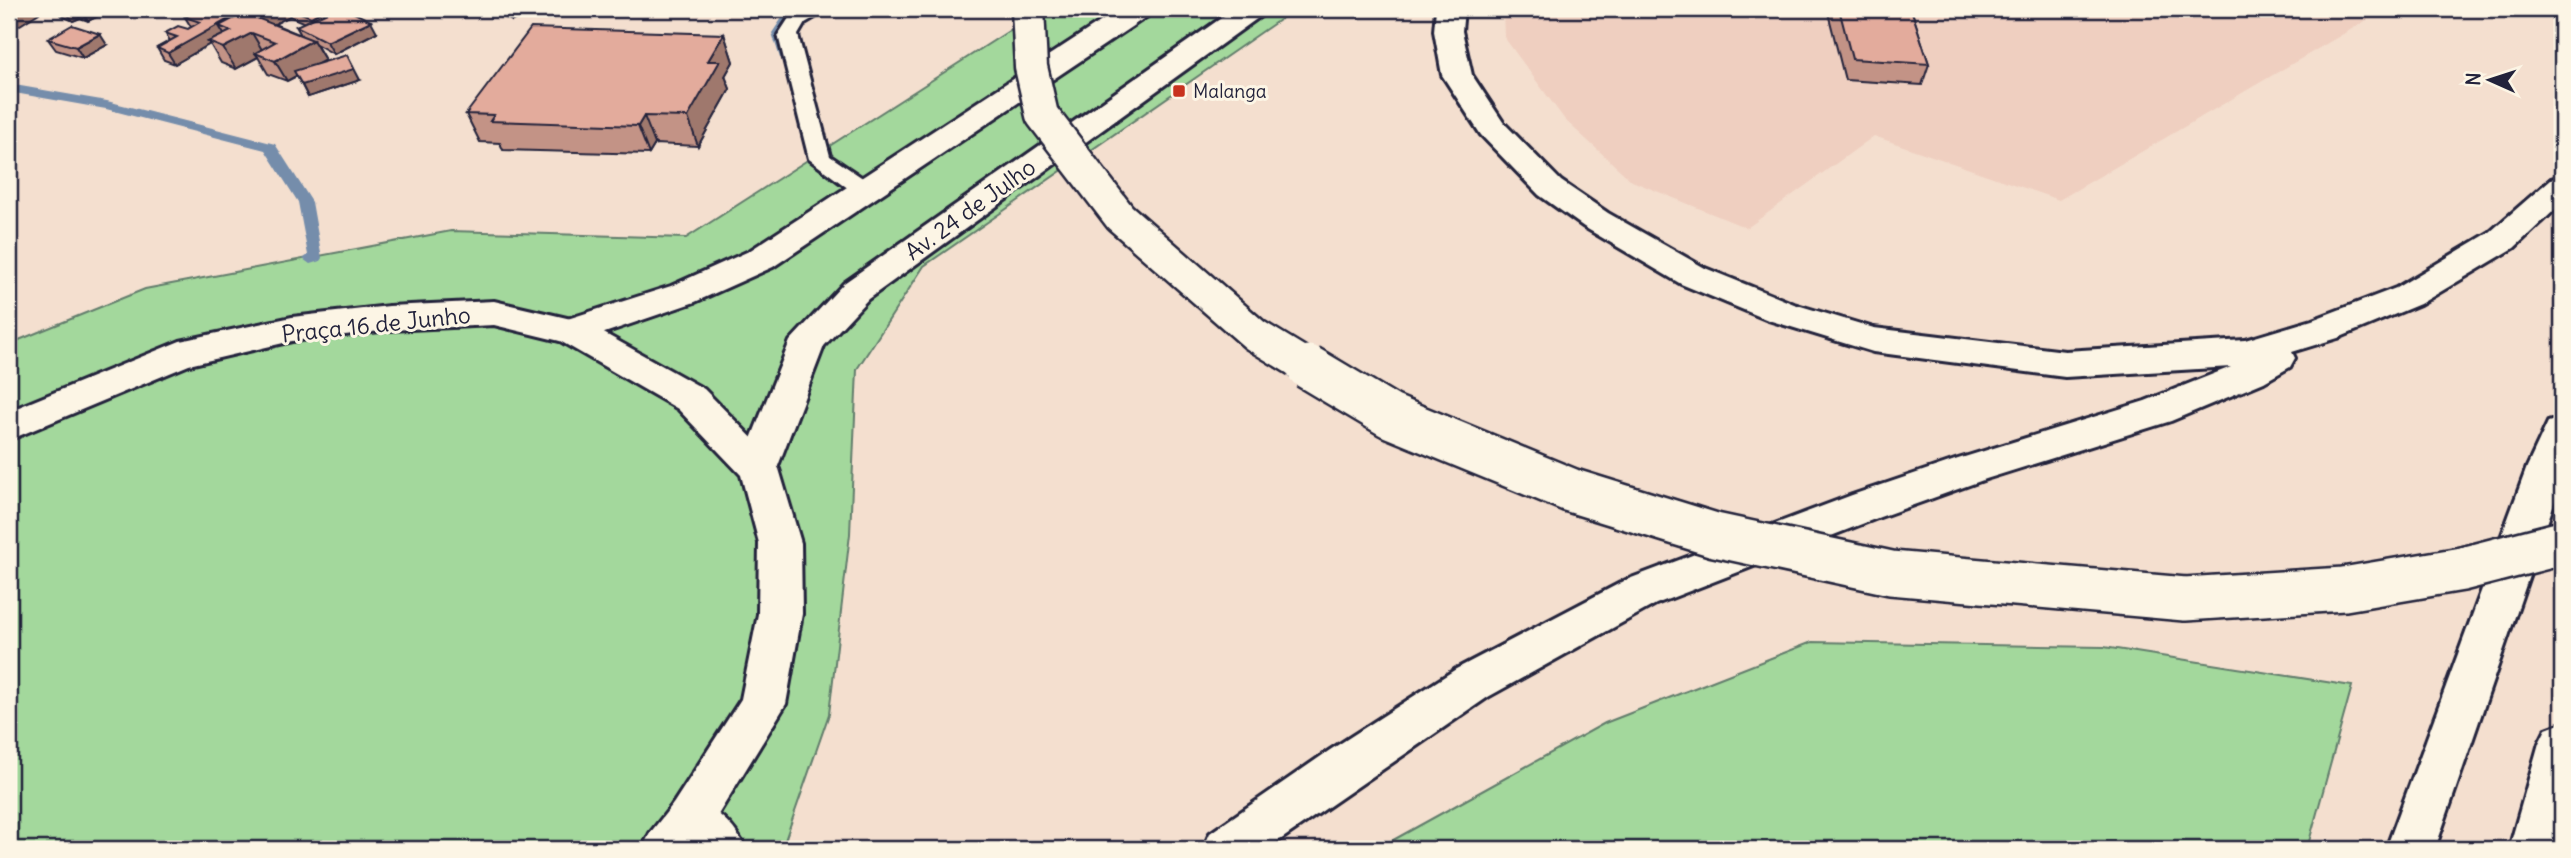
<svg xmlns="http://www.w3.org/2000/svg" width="2571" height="858" viewBox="0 0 2571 858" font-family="Delius,sans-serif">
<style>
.built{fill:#efcfc0}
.green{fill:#a3d89c;stroke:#627d6c;stroke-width:2}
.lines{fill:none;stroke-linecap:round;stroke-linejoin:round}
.stream{fill:#748dab;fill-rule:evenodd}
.service-casing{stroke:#22223b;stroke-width:6}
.secondary-casing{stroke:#22223b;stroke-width:6}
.primary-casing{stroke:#22223b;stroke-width:6}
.trunk-casing{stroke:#22223b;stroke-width:6}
.service{fill:#fcf5e5;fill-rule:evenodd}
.secondary{fill:#fcf5e5;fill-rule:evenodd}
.primary{fill:#fcf5e5;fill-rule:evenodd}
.trunk{fill:#fcf5e5;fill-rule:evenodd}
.trunk-bridge-far1-casing{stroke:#22223b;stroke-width:37;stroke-linecap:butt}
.trunk-bridge-casing{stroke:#22223b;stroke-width:48;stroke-linecap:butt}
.trunk-bridge-far1{stroke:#fcf5e5;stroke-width:32}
.trunk-bridge{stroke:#fcf5e5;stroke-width:43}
.wall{fill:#c39386;stroke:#22223b;stroke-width:2;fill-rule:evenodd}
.shaded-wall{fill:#9f786d;stroke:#22223b;stroke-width:2}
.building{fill:#e3ab9c;stroke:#22223b;stroke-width:2}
.poi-dot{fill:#c8321e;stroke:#fcf5e5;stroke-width:2.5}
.labels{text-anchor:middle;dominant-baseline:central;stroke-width:6;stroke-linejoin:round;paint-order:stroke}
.far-poi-label{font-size:19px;fill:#22223b;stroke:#fcf5e5;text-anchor:start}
.street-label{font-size:23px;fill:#22223b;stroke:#fcf5e5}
</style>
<rect width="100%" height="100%" fill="#f4dfcf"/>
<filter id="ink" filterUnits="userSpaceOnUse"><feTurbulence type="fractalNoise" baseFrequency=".0143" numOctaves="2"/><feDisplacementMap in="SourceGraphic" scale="14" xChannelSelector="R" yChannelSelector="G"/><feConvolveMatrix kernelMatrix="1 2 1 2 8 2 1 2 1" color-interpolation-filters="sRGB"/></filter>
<g filter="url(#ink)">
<polygon class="built" points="1503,9 2386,9 2059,200 1874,136 1747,228 1632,181 1565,120 1504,37"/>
<g class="green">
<polygon points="1043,9 1295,9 924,266 857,369 850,534 829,714 782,849 9,849 9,344 145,289 451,231 686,238"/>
<polygon points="1812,642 2104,647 2352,686 2307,849 1377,849 1605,723"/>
</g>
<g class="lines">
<g class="stream">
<polygon points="797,9 812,9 792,19 784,33 790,55 788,58 780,58 772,33 784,15"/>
<polygon points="9,84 107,101 275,144 312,202 322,258 320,261 310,264 303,259 308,255 298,202 265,150 106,109 9,92"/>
</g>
<defs>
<polygon id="service" points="804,9 829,9 805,23 798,35 830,156 873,185 876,190 873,195 857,195 809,159 778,35 791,15"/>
<path id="secondary" d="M690,798c24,9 46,27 55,51h-58l-14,-13 -7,-16 7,-16z"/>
<g id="primary">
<polygon points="1120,9 1153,9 1149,15 773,267 695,302 584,340 571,343 558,340 553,331 558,322 671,286 749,251"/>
<polygon points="1234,9 1266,9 1262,15 868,299 824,346 773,479 759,484 745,479 739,469 790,341 844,283"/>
</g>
<g id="trunk">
<polygon points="1436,9 1464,9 1462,31 1472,75 1503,122 1561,181 1608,213 1705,268 1794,304 1874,328 2065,351 2245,340 2312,320 2396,288 2490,232 2551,179 2562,176 2562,203 2514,248 2420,304 2338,338 2292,352 2295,358 2290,367 2264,382 2171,421 1986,479 1880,517 1656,604 1488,697 1267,849 1203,849 1210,833 1330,750 1456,669 1626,580 1852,495 1958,459 2145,401 2231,367 2065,377 1873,352 1768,320 1681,284 1584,227 1539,195 1481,135 1442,75 1434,31"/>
<polygon points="494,301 584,322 704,389 773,459 779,469 801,543 802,614 786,704 697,849 642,849 650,833 673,804 741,699 758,614 759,543 741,475 678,409 560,341 494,325 389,330 292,341 189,365 9,440 9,411 180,341 292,317 389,306"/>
<polygon points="2562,418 2562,480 2435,849 2386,849 2527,467 2548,422"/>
<polygon points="2562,723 2562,831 2558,849 2509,849 2539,743 2546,729"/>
</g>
</defs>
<use href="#service" class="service-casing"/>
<use href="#secondary" class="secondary-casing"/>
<use href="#primary" class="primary-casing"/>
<use href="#trunk" class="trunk-casing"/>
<use href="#service" class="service"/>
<use href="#secondary" class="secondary"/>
<use href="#primary" class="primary"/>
<use href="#trunk" class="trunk"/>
<defs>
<polyline id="trunk-bridge-far1" points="1028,9 1031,67 1042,115 1120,217 1255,335 1311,369"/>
<polyline id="trunk-bridge" points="1308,367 1390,416 1570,490 1715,535 1891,573 2185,599 2344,589 2462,569 2562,543"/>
</defs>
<use href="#trunk-bridge-far1" class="trunk-bridge-far1-casing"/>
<use href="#trunk-bridge" class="trunk-bridge-casing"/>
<use href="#trunk-bridge-far1" class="trunk-bridge-far1"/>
<use href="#trunk-bridge" class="trunk-bridge"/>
</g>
<g class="wall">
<polygon points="57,9 113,9 88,21 80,18 73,21 62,16"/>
<path d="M251,9h81l45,23 -43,22 -18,-10 9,16 -8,5 43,15 -52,17 -11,-21 -10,5 -19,-7 -10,-17 -22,12 -15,-6 -11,-19 -35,20 -11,-4 -7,-12 13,-7 -5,-8 23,-4 3,-2 -6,-10 47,3zM290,16l1,1 14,6 -9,3 5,9 -27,-11z"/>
<polygon points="486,9 535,9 512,21"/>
<polygon points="1827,9 1911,9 1929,64 1922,85 1845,80"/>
<polygon points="724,34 733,62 725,76 730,89 698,146 655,144 649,154 503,150 500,143 480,142 466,114"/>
<polygon points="48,39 107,45 83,58 56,50"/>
</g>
<g class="shaded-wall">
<polygon points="21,9 36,9 39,13 9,32 9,16"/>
<polygon points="64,9 73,9 80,18 73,21"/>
<polygon points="80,9 113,9 88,21"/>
<polygon points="276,9 286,9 290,16 263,30 257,19"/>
<polygon points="326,9 332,9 336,17 317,28 311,17"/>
<polygon points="507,9 535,9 512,21"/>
<polygon points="230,18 237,29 231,31 219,26 225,36 208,42 210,44 175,64 168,53"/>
<polygon points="371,21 377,32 334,54 327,42"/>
<polygon points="252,33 264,53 255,53 258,57 236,69 223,48"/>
<polygon points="100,34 107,45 83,58 76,47"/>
<polygon points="724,34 733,62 725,76 730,89 698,146 688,117 708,61"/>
<polygon points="313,40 325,60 287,81 275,61"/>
<polygon points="347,55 360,80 308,97 302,85"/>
<polygon points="644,116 655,144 649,154 638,126"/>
</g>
<g class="building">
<polygon points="9,9 21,9 9,16"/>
<polygon points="200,9 230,18 168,53 157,48 177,37 165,33 178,26 188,29 200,22 185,17"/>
<polygon points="251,9 276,9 258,18 242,13"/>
<polygon points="291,9 326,9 311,17"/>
<polygon points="334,9 346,9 371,21 327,42 296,26"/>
<polygon points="1839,9 1911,9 1929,64 1852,59"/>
<polygon points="244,13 313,40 275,61 255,53 275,42 252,33 223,48 208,42 231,31 219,26"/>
<polygon points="72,25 100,34 76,47 48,39"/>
<polygon points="531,28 724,34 708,61 720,61 688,117 644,116 638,126 490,121 494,115 466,114"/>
<polygon points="347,55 354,69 302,85 294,71"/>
</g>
</g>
<rect class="poi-dot" x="1172" y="84" width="14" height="14" rx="3.5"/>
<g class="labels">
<g class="far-poi-label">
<text x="1193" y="91">Malanga</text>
</g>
<g class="street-label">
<text transform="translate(970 209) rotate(-36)">Av. 24 de Julho</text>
<text transform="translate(376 324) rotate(-6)">Praça 16 de Junho</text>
</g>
</g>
<rect width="2571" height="858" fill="none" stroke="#fcf5e5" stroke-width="35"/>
<rect x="18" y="18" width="2536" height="823" fill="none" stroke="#22223b" stroke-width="2.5" filter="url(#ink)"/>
<g transform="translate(2490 80) rotate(273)" stroke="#fcf5e5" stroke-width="5" paint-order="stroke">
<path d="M0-5L12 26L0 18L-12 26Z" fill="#22223b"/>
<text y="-10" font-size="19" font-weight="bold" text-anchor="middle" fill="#22223b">N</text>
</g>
</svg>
